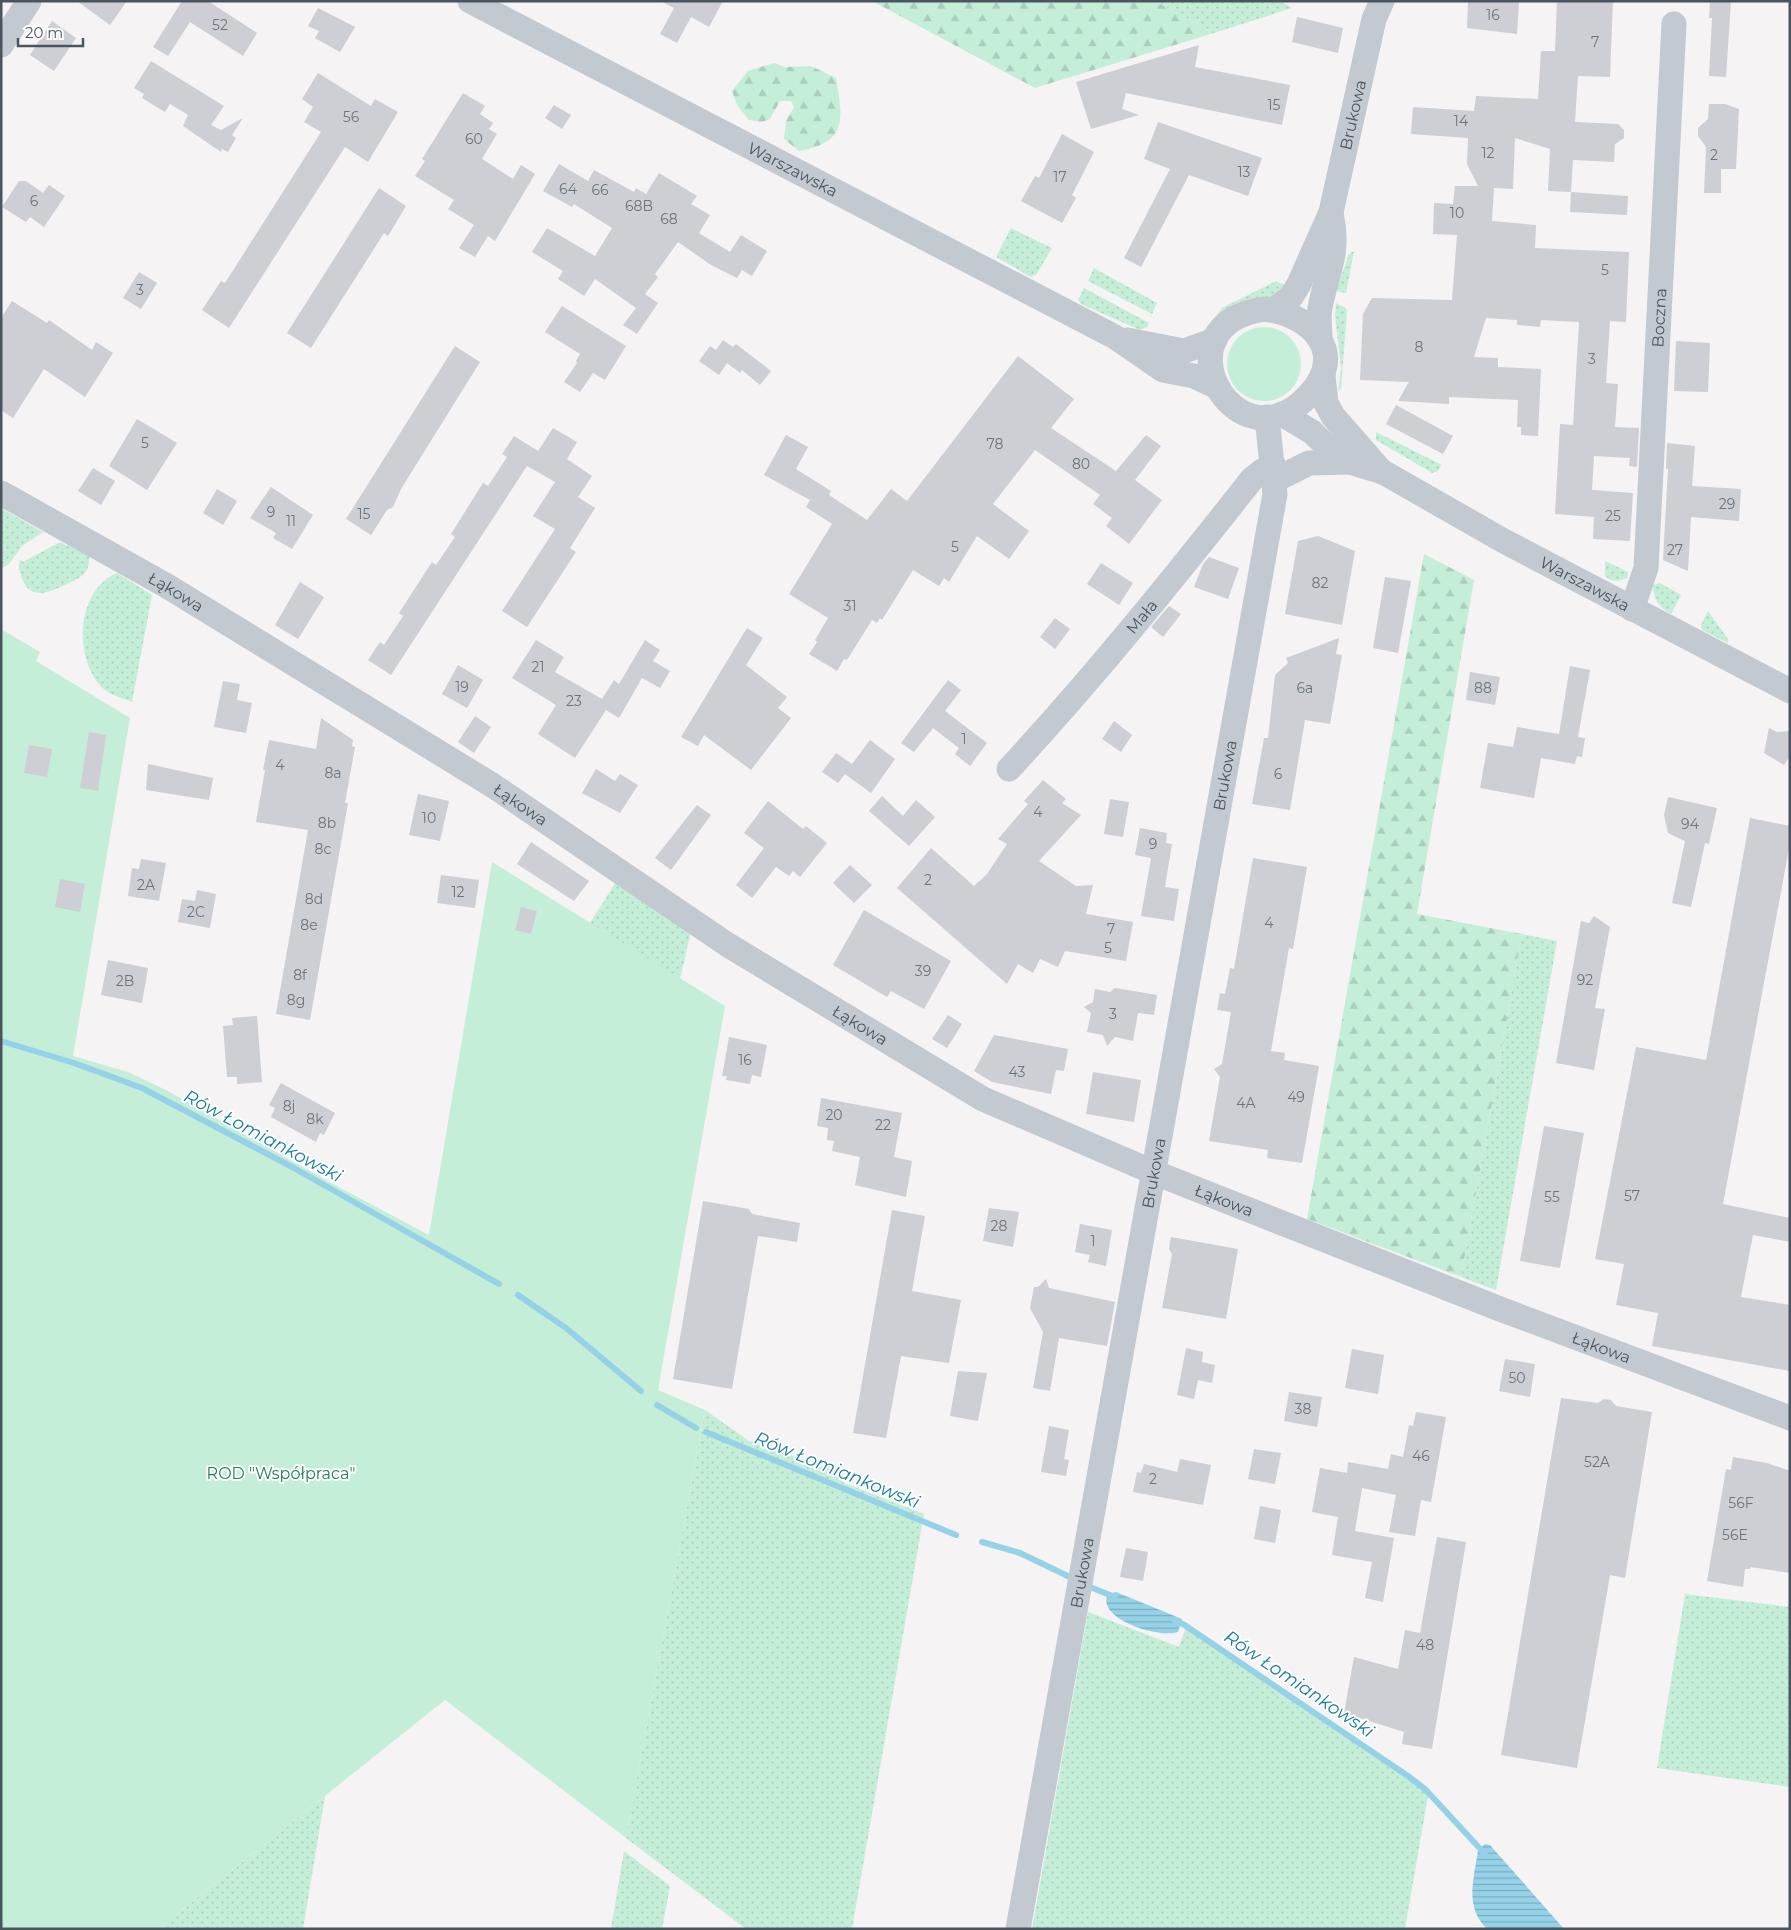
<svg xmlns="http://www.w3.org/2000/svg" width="1791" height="1930" viewBox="0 0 1791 1930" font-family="Montserrat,sans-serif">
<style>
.grass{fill:url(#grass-dots)}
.forest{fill:url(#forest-firs)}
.green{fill:#c5eed8}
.water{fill:url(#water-rules)}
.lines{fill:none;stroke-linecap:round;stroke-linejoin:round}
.stream{stroke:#95d2e8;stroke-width:6}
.building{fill:#cdcfd4}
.minor{stroke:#c2c9d0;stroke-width:25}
.labels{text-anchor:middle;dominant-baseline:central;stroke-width:4;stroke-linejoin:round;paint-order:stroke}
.number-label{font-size:14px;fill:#6c747c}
.street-label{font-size:16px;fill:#4b555f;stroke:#fff}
.park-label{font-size:16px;fill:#1d7f54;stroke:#fff}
.water-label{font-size:18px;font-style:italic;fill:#157ba1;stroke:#fff}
</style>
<defs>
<pattern id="grass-dots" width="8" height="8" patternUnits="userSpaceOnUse" patternTransform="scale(1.25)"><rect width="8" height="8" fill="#c5eed8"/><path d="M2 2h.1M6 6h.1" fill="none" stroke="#abcebc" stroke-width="1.8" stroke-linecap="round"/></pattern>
<pattern id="forest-firs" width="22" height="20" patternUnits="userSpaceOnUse" patternTransform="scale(1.25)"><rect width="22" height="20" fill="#c5eed8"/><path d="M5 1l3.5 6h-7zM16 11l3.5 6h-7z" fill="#abcebc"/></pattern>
<pattern id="water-rules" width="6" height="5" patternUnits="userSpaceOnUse" patternTransform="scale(1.25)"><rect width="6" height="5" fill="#95d2e8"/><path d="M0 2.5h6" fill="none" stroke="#7cadbf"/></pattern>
</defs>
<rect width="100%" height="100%" fill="#f5f3f3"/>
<g class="grass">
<polygon points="1155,1 1280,1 1292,8 1214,33"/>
<polygon points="1011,228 1052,248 1036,275 1031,277 996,257"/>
<polygon points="1354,251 1346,293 1336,291 1349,254"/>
<polygon points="1094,268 1157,303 1152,314 1088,281"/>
<path d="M1276,281l11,5c-12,17 -34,12 -50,19 -12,5 -21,16 -30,26l-4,1 19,-24z"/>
<polygon points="1084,288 1149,323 1147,327 1140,330 1081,304 1078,300"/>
<polygon points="1336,303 1346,308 1347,312 1341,388 1338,392 1341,368 1335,315"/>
<polygon points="1376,432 1442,465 1438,471 1432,473 1376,440"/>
<polygon points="1,508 43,532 22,546 9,564 1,569"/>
<path d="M60,542l7,4 1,-2 22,12c-1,3 -1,8 -2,11 -3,9 -13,13 -21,17 -18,9 -39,18 -46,-9 -2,-6 -3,-9 -1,-15l3,2z"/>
<path d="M1605,561l23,11 -1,6c-9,4 -14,4 -22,-2z"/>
<path d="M117,573l35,22 -20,107c-12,-5 -25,-7 -33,-18 -25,-31 -22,-94 18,-111z"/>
<path d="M1660,583l21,12 -10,19c-12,-7 -18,-14 -18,-29z"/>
<polygon points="1708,611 1728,639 1728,643 1702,630 1701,625"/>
<polygon points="617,880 691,931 680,979 590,923"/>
<polygon points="1522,934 1557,941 1496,1290 1461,1277"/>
<polygon points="705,1410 749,1441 843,1473 842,1482 924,1514 852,1929 746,1929 626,1838"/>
<polygon points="1685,1594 1790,1607 1790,1787 1657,1768"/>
<polygon points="1088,1612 1179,1647 1187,1623 1429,1790 1405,1929 1032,1929"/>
<polygon points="325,1796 303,1929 158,1929"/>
<polygon points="624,1851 670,1886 662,1929 611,1929"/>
</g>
<g class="forest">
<polygon points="872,1 1155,1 1214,33 1035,88"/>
<path d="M774,63l11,4 26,-1 25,12c7,41 12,64 -37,73l-15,-12 2,-18 8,-14 -3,-6h-11l-10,18 -8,3 -13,-2 -12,-15 -5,-14 16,-20z"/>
<polygon points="1424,554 1474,580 1417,914 1522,934 1461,1277 1307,1219"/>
</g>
<g class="green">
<circle cx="1264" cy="364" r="37"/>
<polygon points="1,629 40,652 36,661 130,718 73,1056 128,1072 166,1090 333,1184 429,1235 492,862 725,1006 658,1390 705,1410 626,1838 445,1700 158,1929 1,1929"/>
</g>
<g class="water">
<path d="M1116,1592l66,27 -4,13c-20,7 -83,-14 -70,-38z"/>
<path d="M1485,1844l5,1 74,84h-77c-23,-22 -13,-50 -9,-79z"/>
</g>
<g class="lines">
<g class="stream">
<polyline points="1,1041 74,1063 142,1088 294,1168 499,1284"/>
<polyline points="518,1295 566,1328 641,1391"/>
<polyline points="657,1405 696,1428"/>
<polyline points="706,1432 956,1535"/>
<polyline points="982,1542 1020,1553 1076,1580"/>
<polyline points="1085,1585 1115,1597"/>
<polyline points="1175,1621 1183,1624 1408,1776 1425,1789 1485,1854"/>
</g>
</g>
<g class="building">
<polygon points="77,1 127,1 110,25"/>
<polygon points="182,1 208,1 257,33 243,56 190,22 168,56 153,47"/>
<polygon points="660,1 723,1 709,27 691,17 677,43 660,34 674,8"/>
<polygon points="1468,1 1519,1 1517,34 1467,28"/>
<polygon points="1557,1 1613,1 1610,77 1578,76 1575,122 1618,124 1624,130 1624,138 1615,144 1614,162 1573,160 1571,192 1548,191 1550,149 1515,138 1513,189 1494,188 1492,221 1536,225 1535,248 1629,252 1626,322 1610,321 1606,383 1618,384 1615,427 1639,428 1637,467 1629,466 1630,458 1594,456 1592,490 1633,493 1630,541 1593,539 1594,517 1555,514 1560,424 1573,425 1579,322 1541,320 1540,327 1517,325 1517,320 1486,318 1474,357 1498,358 1498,367 1541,369 1538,436 1521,435 1521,427 1517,427 1518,400 1449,397 1449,404 1398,401 1409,382 1360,380 1363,314 1372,298 1452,300 1457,235 1433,234 1434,203 1453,204 1455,186 1478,186 1467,164 1468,138 1411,134 1413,107 1474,111 1476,96 1538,99 1541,51 1555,51"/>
<polygon points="1710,1 1731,1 1726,77 1709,76 1712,18 1709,18"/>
<polygon points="318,8 355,27 340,52 315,38 319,31 308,26"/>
<polygon points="1297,17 1343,28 1338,53 1292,42"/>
<polygon points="52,21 76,38 54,71 30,55"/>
<polygon points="1199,45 1195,67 1290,85 1282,125 1126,93 1122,109 1139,115 1091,129 1076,82"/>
<polygon points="151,61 224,106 211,125 221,130 243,118 232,135 236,138 228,152 222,149 221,152 183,126 188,115 170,104 165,112 142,98 144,94 134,88"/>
<polygon points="318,73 371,106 375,99 398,112 368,162 345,147 229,328 202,310 221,281 225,283 321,132 304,122 313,107 302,99"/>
<polygon points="463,93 485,106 480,114 493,123 489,129 497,134 482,159 513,179 521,165 535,174 495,241 488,236 475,257 459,248 474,225 448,209 454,200 415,176 425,161 422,159"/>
<polygon points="1709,104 1725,104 1739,109 1736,169 1721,169 1721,193 1704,193 1706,147 1698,136 1698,128 1708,119"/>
<polygon points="554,105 571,115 562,129 545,118"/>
<polygon points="1158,122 1262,158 1248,196 1189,175 1141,267 1124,258 1170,169 1144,159"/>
<polygon points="1062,134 1094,152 1072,195 1076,198 1062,223 1021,201 1035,176 1039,178"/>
<polygon points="559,164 588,181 594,170 634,192 636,188 646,194 659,173 697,196 691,204 710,215 699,233 730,252 741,235 767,251 752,276 742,270 737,278 711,265 678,242 655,274 658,277 645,294 658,303 637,334 623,325 636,308 595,279 584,296 558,279 563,271 532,252 547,228 595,256 612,228 574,204 572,207 543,191"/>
<polygon points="19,181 26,181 43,193 49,185 65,196 44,227 30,217 26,222 2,207"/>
<polygon points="379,188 406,206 388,236 384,233 311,348 287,333"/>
<polygon points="1571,192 1628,196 1627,215 1570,212"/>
<polygon points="139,272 157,283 141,309 123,298"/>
<polygon points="12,301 47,323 49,320 92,350 96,342 113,353 85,397 44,369 13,418 1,410 1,318"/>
<polygon points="562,306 626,346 605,380 593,373 580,392 564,382 577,363 576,361 580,354 545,332"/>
<polygon points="723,340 733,347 736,344 771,371 760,385 742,370 740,373 727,363 719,375 699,361 710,346 716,350"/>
<polygon points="1676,341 1710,343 1708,392 1674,391"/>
<polygon points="455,346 480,362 401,489 393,507 387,510 371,535 346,519"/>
<polygon points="1018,356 1074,399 1051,428 1116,471 1146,435 1161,446 1135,480 1162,500 1129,544 1106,526 1112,518 1093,504 1100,495 1035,450 993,504 1029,531 1009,559 977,536 949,582 944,578 939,586 913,570 882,620 880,618 877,623 872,620 847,660 844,659 837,671 809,654 817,642 815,640 828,618 789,594 832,524 806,507 810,500 764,475 786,435 808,447 796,469 831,491 829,495 867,520 891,489 907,501"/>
<polygon points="1396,405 1453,436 1443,454 1386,424"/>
<polygon points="137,419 177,443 147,490 109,466"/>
<polygon points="553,428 577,442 567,459 592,476 578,497 595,508 570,548 576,552 527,627 502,611 555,529 533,516 555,482 527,466 391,675 368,660 380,642 384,645 403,616 399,613 432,562 436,565 455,537 451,534 483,483 488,486 507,457 502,454 514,436 538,451"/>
<polygon points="1667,443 1695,446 1692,486 1741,489 1739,521 1691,517 1688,571 1663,560 1668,469 1666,469"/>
<polygon points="93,468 115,481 101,505 78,491"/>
<polygon points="271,487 313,515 292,549 273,538 276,533 250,518"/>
<polygon points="217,489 237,501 223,525 203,513"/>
<polygon points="1318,536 1355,551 1342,625 1285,614 1298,541"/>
<polygon points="1209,557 1239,568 1228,599 1194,587 1203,564"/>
<polygon points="1101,563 1133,583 1119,605 1087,584"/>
<polygon points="1385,577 1411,581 1398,653 1373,648"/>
<polygon points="300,582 324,597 298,639 275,625"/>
<polygon points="1169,606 1181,614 1163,637 1151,627"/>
<polygon points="1055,618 1070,629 1055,649 1040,637"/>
<polygon points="747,628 763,638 746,665 787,697 778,708 791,718 751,770 704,735 698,746 681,737"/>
<polygon points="1339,638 1336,654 1342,655 1330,724 1305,720 1290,810 1252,804 1264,738 1268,738 1275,675 1288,663 1286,658"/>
<polygon points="536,640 564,657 555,672 602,699 614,680 619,684 645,640 660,650 653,661 670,671 660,688 642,678 619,718 606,710 575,758 538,734 556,705 512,678"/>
<polygon points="458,665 483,680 467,708 442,694"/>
<polygon points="1570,666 1590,670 1578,737 1585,738 1582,757 1577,756 1575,764 1541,758 1534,798 1480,788 1488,743 1513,747 1517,727 1559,734"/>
<polygon points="1470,672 1500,677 1495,705 1466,700"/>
<polygon points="948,680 961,690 945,711 987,743 970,766 955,754 959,748 933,728 914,752 901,743"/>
<polygon points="223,681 240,684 237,700 252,703 246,733 214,727"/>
<polygon points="475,716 491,727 474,753 458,742"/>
<polygon points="321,718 353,740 352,746 355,747 345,803 348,803 310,1020 276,1014 308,830 256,822 265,770 263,770 269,740 316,749"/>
<polygon points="1114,721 1132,735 1121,752 1102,739"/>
<polygon points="1769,728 1777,732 1790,731 1790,756 1784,765 1764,753"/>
<polygon points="89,732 106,735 98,791 80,788"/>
<polygon points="870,740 895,759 871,793 845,774 838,783 822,772 836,753 852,764"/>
<polygon points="29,745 52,749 47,777 24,773"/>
<polygon points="148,764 213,778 209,800 146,790"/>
<polygon points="596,769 615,781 620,774 638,785 620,813 582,793"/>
<polygon points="1043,780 1066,799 1062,803 1081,815 1039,861 1076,886 1093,885 1086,914 1133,922 1126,961 1065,951 1058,967 1040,959 1033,973 1018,964 1007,984 897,888 931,848 974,886 987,874 1007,844 998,839 1028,804 1024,801"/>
<polygon points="418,794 449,801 440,841 409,835"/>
<polygon points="882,796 903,816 916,800 935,817 909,846 869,811"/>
<polygon points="1668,797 1717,808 1709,844 1705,843 1691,907 1672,903 1685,841 1668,833 1664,815"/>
<polygon points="1110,799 1129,802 1123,837 1104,834"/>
<polygon points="768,801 803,829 806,826 827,843 800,877 793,871 789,876 776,867 752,898 736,885 764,848 744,833"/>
<polygon points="697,805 711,815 671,870 655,858"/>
<polygon points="1750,818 1790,826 1790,843 1723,1204 1790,1218 1790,1242 1753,1235 1741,1297 1790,1305 1790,1371 1652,1346 1658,1313 1616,1305 1624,1264 1595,1259 1636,1047 1706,1060"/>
<polygon points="1140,828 1167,833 1166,843 1172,844 1165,887 1179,889 1174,921 1141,916 1151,858 1135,855"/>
<polygon points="531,842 589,881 574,901 517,864"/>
<polygon points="1253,858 1307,867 1293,949 1289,948 1271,1051 1285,1053 1284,1060 1319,1066 1302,1163 1267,1158 1268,1150 1209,1141 1220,1077 1214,1069 1222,1064 1231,1012 1217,1010 1220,993 1225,994 1230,968 1234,969"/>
<polygon points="141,859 166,863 159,901 128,896 132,868 139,869"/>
<polygon points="850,865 872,885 854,903 833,883"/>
<polygon points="441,875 479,880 475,908 437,903"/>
<polygon points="60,879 85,884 80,912 55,907"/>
<polygon points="197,890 216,894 210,928 178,922 182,899 195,901"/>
<polygon points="521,907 537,911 531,934 515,930"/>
<polygon points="864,910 951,961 924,1009 891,991 887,997 833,965"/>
<polygon points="1594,916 1610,927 1595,1008 1605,1009 1594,1070 1556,1063 1581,921 1589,923"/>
<polygon points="108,960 148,968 142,1003 101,995"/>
<polygon points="1115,988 1157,995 1154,1015 1138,1013 1133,1041 1115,1037 1107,1046 1103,1035 1087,1032 1091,1013 1084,1007 1093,1002 1095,989 1110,992"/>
<polygon points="948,1015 962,1024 947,1048 932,1039"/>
<polygon points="257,1016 262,1082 237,1084 237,1077 227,1077 223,1026 233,1025 232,1018"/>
<polygon points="994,1035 1068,1049 1064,1071 1056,1070 1051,1094 992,1082 974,1071"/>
<polygon points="729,1037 767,1045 761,1077 752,1075 750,1084 726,1080 727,1076 722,1076"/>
<polygon points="1093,1072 1141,1080 1134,1122 1086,1114"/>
<polygon points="281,1083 335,1113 324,1135 320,1133 316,1142 271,1117 275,1108 269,1105"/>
<polygon points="821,1098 902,1113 894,1157 912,1161 906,1197 855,1185 860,1157 832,1151 834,1141 827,1140 828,1128 817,1126"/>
<polygon points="1544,1126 1584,1133 1560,1268 1520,1261"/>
<polygon points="703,1201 749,1209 752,1214 800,1223 797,1242 758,1236 732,1389 673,1379"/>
<polygon points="989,1208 1019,1212 1013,1247 983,1241"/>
<polygon points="892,1210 925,1216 912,1291 961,1300 949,1363 901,1356 886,1438 853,1433"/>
<polygon points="1080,1224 1112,1230 1106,1266 1088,1262 1090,1255 1075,1252"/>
<polygon points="1171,1237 1238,1249 1226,1319 1162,1308 1172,1254 1169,1249"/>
<polygon points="1046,1279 1049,1288 1115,1302 1107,1346 1059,1338 1050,1391 1033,1388 1043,1332 1030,1308 1034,1287 1038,1287"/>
<polygon points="1186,1348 1203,1352 1202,1362 1215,1365 1212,1383 1198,1380 1194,1399 1177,1395"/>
<polygon points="1352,1349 1384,1355 1378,1394 1345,1388"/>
<polygon points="1505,1359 1535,1364 1530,1397 1499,1391"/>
<polygon points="958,1371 987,1373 978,1421 950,1416"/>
<polygon points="1289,1392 1322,1397 1317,1427 1284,1421"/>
<polygon points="1561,1398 1598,1403 1604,1399 1611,1400 1616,1406 1652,1412 1625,1578 1610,1575 1577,1768 1501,1755"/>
<polygon points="1416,1412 1446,1417 1431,1502 1421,1500 1415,1536 1389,1532 1396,1495 1362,1488 1355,1531 1394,1538 1383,1602 1365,1598 1372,1562 1332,1555 1338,1517 1312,1512 1320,1468 1347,1473 1348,1462 1388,1469 1391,1454 1403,1457 1409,1425 1413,1426"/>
<polygon points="1049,1426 1069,1430 1064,1459 1069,1460 1066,1476 1041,1472"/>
<polygon points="1254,1449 1281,1453 1275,1484 1248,1479"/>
<polygon points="1733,1457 1767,1463 1790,1471 1790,1573 1751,1567 1750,1569 1745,1569 1743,1587 1707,1581 1726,1469 1731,1470"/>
<polygon points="1180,1459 1211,1465 1203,1505 1133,1492 1137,1472 1141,1473 1144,1464 1177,1472"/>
<polygon points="1260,1506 1281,1510 1275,1543 1254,1539"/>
<polygon points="1437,1537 1466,1542 1432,1749 1402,1744 1404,1732 1344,1713 1354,1657 1398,1669 1405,1630 1420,1633"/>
<polygon points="1126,1548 1148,1552 1143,1581 1120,1577"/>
</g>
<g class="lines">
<g class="minor">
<path id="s1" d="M470,1l645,336 48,33 31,6 21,10"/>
<polyline points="1,45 29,1"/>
<path d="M1265,309c47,6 83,44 44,86 -73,79 -156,-71 -44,-86z"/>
<path id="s2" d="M1274,310l17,-13 8,-13 32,-72 43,-193 8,-18"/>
<path d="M1320,339c0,-10 -2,-22 0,-31 7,-38 20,-53 11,-94"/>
<polyline points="1127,340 1184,351 1215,340"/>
<polyline points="1323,376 1326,403 1333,416 1382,472"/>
<path id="s3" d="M1282,414l30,18 20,19 18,11 33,10 119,68 288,151"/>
<polyline points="1275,480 1309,463 1350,462"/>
<path id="s4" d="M1,493l166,93 325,199 236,160 255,154 170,73 347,137 290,109"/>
<path id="s5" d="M1632,609l14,-41 28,-544"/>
<path id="s6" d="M1009,769c86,-93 165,-191 243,-290l10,-8 12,-5"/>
<path id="s7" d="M1018,1929l257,-1435 -8,-77"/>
</g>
</g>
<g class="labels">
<g class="number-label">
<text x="1493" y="15">16</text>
<text x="220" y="25">52</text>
<text x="1595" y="42">7</text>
<text x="1274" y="105">15</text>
<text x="351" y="117">56</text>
<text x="1461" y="121">14</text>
<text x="474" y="139">60</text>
<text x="1488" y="153">12</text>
<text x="1714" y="155">2</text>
<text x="1244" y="172">13</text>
<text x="1060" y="177">17</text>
<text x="568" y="189">64</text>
<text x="600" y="190">66</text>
<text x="34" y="201">6</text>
<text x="639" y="206">68B</text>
<text x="1457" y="213">10</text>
<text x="669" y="219">68</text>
<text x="1605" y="270">5</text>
<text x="140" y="290">3</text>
<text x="1419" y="347">8</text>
<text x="1592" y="359">3</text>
<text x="145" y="443">5</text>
<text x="995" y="444">78</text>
<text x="1081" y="464">80</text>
<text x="1727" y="504">29</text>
<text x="271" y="512">9</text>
<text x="364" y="514">15</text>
<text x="1613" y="516">25</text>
<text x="291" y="521">11</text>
<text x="955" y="547">5</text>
<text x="1675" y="550">27</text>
<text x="1320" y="583">82</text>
<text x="850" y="606">31</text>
<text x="538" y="667">21</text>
<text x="462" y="687">19</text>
<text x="1305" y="688">6a</text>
<text x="1483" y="688">88</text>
<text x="574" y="701">23</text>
<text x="964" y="739">1</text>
<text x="280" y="765">4</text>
<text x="333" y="773">8a</text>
<text x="1278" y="774">6</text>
<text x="1038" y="812">4</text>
<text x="429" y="818">10</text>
<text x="327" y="823">8b</text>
<text x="1690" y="824">94</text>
<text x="1153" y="844">9</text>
<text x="323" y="849">8c</text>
<text x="928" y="880">2</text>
<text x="146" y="885">2A</text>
<text x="458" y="892">12</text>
<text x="314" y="899">8d</text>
<text x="196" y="912">2C</text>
<text x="1269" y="923">4</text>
<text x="309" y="925">8e</text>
<text x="1111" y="929">7</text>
<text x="1108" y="948">5</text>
<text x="923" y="971">39</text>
<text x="300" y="975">8f</text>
<text x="1585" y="980">92</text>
<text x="125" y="981">2B</text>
<text x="296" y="1000">8g</text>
<text x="1113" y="1014">3</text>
<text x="745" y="1060">16</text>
<text x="1017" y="1072">43</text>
<text x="1296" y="1097">49</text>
<text x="1246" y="1103">4A</text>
<text x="289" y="1106">8j</text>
<text x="834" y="1115">20</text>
<text x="315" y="1119">8k</text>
<text x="883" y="1125">22</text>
<text x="1632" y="1196">57</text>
<text x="1552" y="1197">55</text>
<text x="999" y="1226">28</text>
<text x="1093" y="1241">1</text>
<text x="1517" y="1378">50</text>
<text x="1303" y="1409">38</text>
<text x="1421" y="1456">46</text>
<text x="1597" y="1462">52A</text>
<text x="1153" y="1479">2</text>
<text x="1741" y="1503">56F</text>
<text x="1735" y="1535">56E</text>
<text x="1425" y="1645">48</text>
</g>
<g class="street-label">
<text stroke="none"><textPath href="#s2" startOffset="215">Brukowa</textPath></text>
<text stroke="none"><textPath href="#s1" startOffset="364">Warszawska</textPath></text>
<text stroke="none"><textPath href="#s5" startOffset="294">Boczna</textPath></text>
<text stroke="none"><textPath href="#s3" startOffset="349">Warszawska</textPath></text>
<text stroke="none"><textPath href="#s4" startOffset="201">Łąkowa</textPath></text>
<text stroke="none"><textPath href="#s6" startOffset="202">Mała</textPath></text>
<text stroke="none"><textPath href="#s7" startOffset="1172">Brukowa</textPath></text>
<text stroke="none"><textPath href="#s4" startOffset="606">Łąkowa</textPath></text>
<text stroke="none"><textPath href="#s4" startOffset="1011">Łąkowa</textPath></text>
<text stroke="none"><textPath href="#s7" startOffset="768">Brukowa</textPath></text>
<text stroke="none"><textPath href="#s4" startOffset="1416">Łąkowa</textPath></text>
<text stroke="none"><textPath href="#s4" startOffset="1821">Łąkowa</textPath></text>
<text stroke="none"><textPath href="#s7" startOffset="362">Brukowa</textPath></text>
</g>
<g class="park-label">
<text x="281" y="1473">ROD "Współpraca"</text>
</g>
<g class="water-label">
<text transform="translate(263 1136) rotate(28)">Rów Łomiankowski</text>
<text transform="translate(837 1470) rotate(22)">Rów Łomiankowski</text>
<text transform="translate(1299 1684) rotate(34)">Rów Łomiankowski</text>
</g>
</g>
<rect width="1791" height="1930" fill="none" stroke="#4b555f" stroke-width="5"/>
<path d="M18 38v8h65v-8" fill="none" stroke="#4b555f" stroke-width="2.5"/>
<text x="25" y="38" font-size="15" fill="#4b555f" stroke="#ffffff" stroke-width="4" paint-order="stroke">20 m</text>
</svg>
